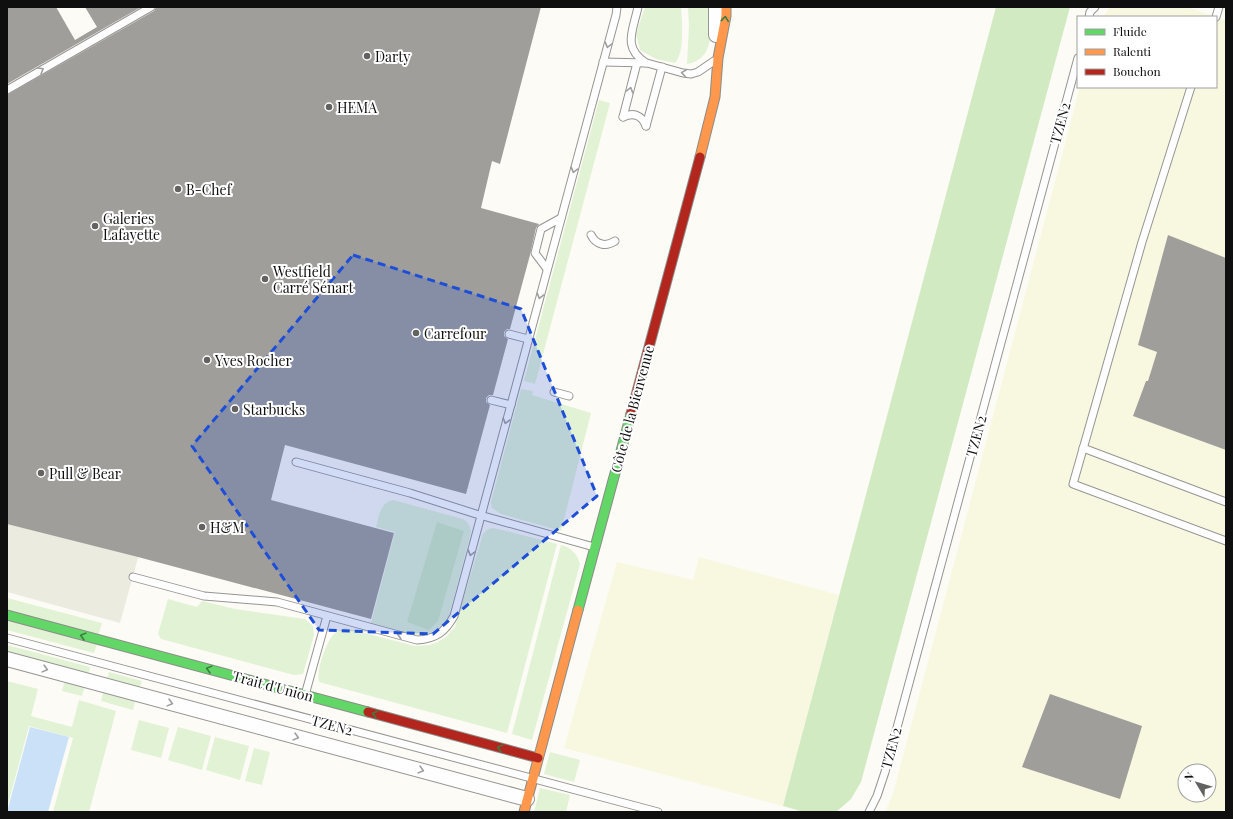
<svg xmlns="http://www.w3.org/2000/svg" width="1233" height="819" viewBox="0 0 1233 819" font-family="'Playfair Display',serif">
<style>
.farmland{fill:#f8f8e1;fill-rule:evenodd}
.green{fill:#e2f2d5}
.forest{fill:#d1eac2}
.plaza{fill:#ecebe0}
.water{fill:#cae1f7}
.building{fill:#a09e9a}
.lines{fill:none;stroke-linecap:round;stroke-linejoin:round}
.lane-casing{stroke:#969593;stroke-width:9}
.street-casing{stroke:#969593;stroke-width:16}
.fast-casing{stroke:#8c8c89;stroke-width:11}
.slow-casing{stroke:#8c8c89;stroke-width:11}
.jam-casing{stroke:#8c8c89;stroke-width:11}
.lane{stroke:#fffefe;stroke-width:7}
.street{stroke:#fffefe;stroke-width:14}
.fast{stroke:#63d668;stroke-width:9}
.slow{stroke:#ff974d;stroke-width:9}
.jam{stroke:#b3261e;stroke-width:9}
.oneway{stroke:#3d7c40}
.oneway2{stroke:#9f9e9e}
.marked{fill:#1d4ed8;fill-opacity:0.2;stroke:#1d4ed8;stroke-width:3;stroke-dasharray:8 5;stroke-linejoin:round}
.poi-dot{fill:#626260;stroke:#fff;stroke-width:1.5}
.labels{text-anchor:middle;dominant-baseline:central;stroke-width:4;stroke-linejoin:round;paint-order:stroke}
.poi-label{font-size:14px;fill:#0f0f0f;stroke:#fff;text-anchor:start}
.street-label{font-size:14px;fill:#0f0f0f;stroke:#fff}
</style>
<rect width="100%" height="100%" fill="#fcfbf5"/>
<g class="farmland">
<polygon points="1110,7 1187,7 1216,17 1103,17"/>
<path d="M1216,17l10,3v792h-341l8,-18 187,-707h136zM1185,771h24v24h-24z"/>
<polygon points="699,557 839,595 783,806 564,748 617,562 693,580"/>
</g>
<g class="green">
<path d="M645,7h36c1,14 4,46 -6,56l-19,-4 -16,-9 -4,-16z"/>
<path d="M688,7h23c0,21 4,53 -24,57l2,-38z"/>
<polygon points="599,100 610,103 535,384 524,381"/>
<polygon points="521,389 533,391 532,395 591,413 561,531 501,514 492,508 491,502"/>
<path d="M393,500l70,19c5,3 7,6 8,13l-22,84c-8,12 -18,19 -33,19l-45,-12 24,-91 -19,-5c3,-11 4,-24 17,-27z"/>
<path d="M493,528l9,2 55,14 -50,189 -188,-51c-3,-11 7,-40 15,-48 3,-3 7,-5 11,-6l70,18 15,-1 8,-3 9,-6 8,-9 28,-93 5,-5z"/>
<path d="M561,545c11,3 16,9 19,19l-48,176 -20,-6z"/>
<polygon points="7,598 102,623 98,636 7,612"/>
<polygon points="168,599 197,607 202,601 235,609 305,619 313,626 314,635 303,674 294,675 161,639 158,634"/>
<polygon points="7,620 97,644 94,653 7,630"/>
<polygon points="7,645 90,667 88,677 7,655"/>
<polygon points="109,672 142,681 139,690 106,682"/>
<polygon points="65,680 85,685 82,696 62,691"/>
<polygon points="7,681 38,689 31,716 72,727 79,700 116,711 89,812 53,812 73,738 29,726 7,808"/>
<polygon points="104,689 136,698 133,710 101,701"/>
<polygon points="139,720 169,728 161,758 131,750"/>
<polygon points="178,727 211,736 202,770 168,760"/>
<polygon points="215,737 249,746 240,780 206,770"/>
<polygon points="254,748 270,752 262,785 245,781"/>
<polygon points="550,752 580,760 574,782 544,774"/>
<polygon points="540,788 570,795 566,812 534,812"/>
</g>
<g class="forest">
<polygon points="996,7 1070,7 861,782 851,799 836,812 804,812 783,806"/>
<polygon points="437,522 464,531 438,621 429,630 407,622"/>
</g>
<polygon class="plaza" points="7,505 149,518 120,623 7,592"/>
<polygon class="water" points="30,727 69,737 48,812 7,812"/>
<g class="building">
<polygon points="7,7 56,7 75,40 97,27 85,7 141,7 7,84"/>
<polygon points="156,7 541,7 500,164 492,161 481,208 539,224 536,228 530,255 510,329 507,329 504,332 504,336 508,339 493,395 489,395 486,398 486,402 490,405 466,494 285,445 271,500 394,533 371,619 138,557 7,524 7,95 154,11"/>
<polygon points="1168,235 1226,258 1226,450 1133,416 1146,381 1148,381 1157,352 1138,345"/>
<polygon points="1050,694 1142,726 1120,799 1022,767"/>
</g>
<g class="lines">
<defs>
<g id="lane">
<path d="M638,7c-5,24 -16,40 8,56"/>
<polyline points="1089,17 1090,12 1095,7"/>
<polyline points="1216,17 1219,7"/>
<polyline points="603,62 647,63 683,73 691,74 698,72 714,61"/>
<polyline points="1191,87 1142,242 1073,484 1226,541"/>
<polyline points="7,90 151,7"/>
<polyline points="623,117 637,63"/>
<path d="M623,117c10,-5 19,-2 23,9"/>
<polyline points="646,126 662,67"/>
<path d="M591,235c5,10 15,12 24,6"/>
<polyline points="547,269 535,253 541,229 561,218"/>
<polyline points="509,334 528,339"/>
<polyline points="554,392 569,396"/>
<polyline points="491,400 511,405"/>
<polyline points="1083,448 1226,502"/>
<polyline points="296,462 410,493 476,514 594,547"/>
<path d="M133,577l71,19 73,6 140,38c19,-1 28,-8 37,-24l162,-601 1,-8"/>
<polyline points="7,638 658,812"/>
<polyline points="305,695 327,616"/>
<polyline points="869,812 877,796 885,772 1078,58"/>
</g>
<g id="street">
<polyline points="716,7 716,35"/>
<polyline points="7,659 527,799"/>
</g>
<g id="fast">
<polyline points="578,610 631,414"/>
<polyline points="7,615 368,712"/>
</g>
<g id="slow">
<polyline points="700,157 715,97 718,58 726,16 726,7"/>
<polyline points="524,812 578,610"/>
</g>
<g id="jam">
<polyline points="631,414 700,157"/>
<polyline points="368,712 538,758"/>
</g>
</defs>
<use href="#lane" class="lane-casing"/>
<use href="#street" class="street-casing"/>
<use href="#fast" class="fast-casing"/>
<use href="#slow" class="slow-casing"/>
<use href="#jam" class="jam-casing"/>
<use href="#lane" class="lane"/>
<use href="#street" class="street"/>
<use href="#fast" class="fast"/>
<use href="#slow" class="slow"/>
<use href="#jam" class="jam"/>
</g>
<defs><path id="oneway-chevron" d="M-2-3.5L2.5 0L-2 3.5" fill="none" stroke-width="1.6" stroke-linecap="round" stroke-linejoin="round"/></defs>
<g class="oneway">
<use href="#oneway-chevron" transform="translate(725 19) rotate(-84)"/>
<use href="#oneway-chevron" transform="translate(83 636) rotate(-165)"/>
<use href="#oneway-chevron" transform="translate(209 669) rotate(-165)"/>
<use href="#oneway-chevron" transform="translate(375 714) rotate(-165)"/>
<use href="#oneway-chevron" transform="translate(500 748) rotate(-165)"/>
</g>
<g class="oneway2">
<use href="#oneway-chevron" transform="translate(608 45) rotate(105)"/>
<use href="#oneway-chevron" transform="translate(41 70) rotate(-30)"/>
<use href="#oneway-chevron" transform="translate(684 73) rotate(-172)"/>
<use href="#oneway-chevron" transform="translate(630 90) rotate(-75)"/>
<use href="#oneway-chevron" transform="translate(574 170) rotate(105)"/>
<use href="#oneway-chevron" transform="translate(540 296) rotate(105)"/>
<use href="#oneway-chevron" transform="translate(506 421) rotate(105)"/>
<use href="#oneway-chevron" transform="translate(471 553) rotate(105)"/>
<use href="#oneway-chevron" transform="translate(400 635) rotate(-165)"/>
<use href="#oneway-chevron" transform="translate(45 669) rotate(15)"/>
<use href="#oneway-chevron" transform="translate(170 703) rotate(15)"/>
<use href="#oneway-chevron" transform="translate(296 737) rotate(15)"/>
<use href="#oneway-chevron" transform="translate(421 770) rotate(15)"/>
</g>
<path class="marked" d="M353,255l168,54 76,187 -164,138 -114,-4 -127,-184z"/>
<g class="poi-dot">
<circle cx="367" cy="56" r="4"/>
<circle cx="329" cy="107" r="4"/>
<circle cx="178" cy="189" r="4"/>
<circle cx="95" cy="226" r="4"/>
<circle cx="265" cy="279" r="4"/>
<circle cx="416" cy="333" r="4"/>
<circle cx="207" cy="360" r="4"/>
<circle cx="235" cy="409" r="4"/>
<circle cx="41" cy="473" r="4"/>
<circle cx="202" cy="527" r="4"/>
</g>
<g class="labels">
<g class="poi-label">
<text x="375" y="56">Darty</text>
<text x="337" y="107">HEMA</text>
<text x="186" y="189">B-Chef</text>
<text x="103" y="218">Galeries<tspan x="103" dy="16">Lafayette</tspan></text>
<text x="273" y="271">Westfield<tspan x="273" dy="16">Carré Sénart</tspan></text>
<text x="424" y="333">Carrefour</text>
<text x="215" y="360">Yves Rocher</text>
<text x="243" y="409">Starbucks</text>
<text x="49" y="473">Pull &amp; Bear</text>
<text x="210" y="527">H&amp;M</text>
</g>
<g class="street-label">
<text transform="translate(1060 123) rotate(-75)">TZEN2</text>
<text transform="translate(632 409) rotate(-75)">Côte de la Bienvenue</text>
<text transform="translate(976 436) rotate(-75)">TZEN2</text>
<text transform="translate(273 686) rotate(15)">Trait d'Union</text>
<text transform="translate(332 725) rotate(15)">TZEN2</text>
<text transform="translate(891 748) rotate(-75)">TZEN2</text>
</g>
</g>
<rect width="1233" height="819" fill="none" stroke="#0f0f0f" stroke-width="16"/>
<rect x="1077" y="16" width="140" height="72" fill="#ffffff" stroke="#9f9f9f"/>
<rect x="1085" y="29" width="20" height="6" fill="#63d668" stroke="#9f9f9f"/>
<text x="1113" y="36" font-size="12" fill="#0f0f0f">Fluide</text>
<rect x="1085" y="49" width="20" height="6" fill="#ff974d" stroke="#9f9f9f"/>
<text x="1113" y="56" font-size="12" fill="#0f0f0f">Ralenti</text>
<rect x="1085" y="69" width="20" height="6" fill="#b3261e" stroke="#9f9f9f"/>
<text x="1113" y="76" font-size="12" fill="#0f0f0f">Bouchon</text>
<g transform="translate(1197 783) rotate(308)"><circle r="19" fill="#ffffff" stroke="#9f9f9f"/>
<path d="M0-3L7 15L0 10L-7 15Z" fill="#626260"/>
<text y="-6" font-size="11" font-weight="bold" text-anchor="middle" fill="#0f0f0f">N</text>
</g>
</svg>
